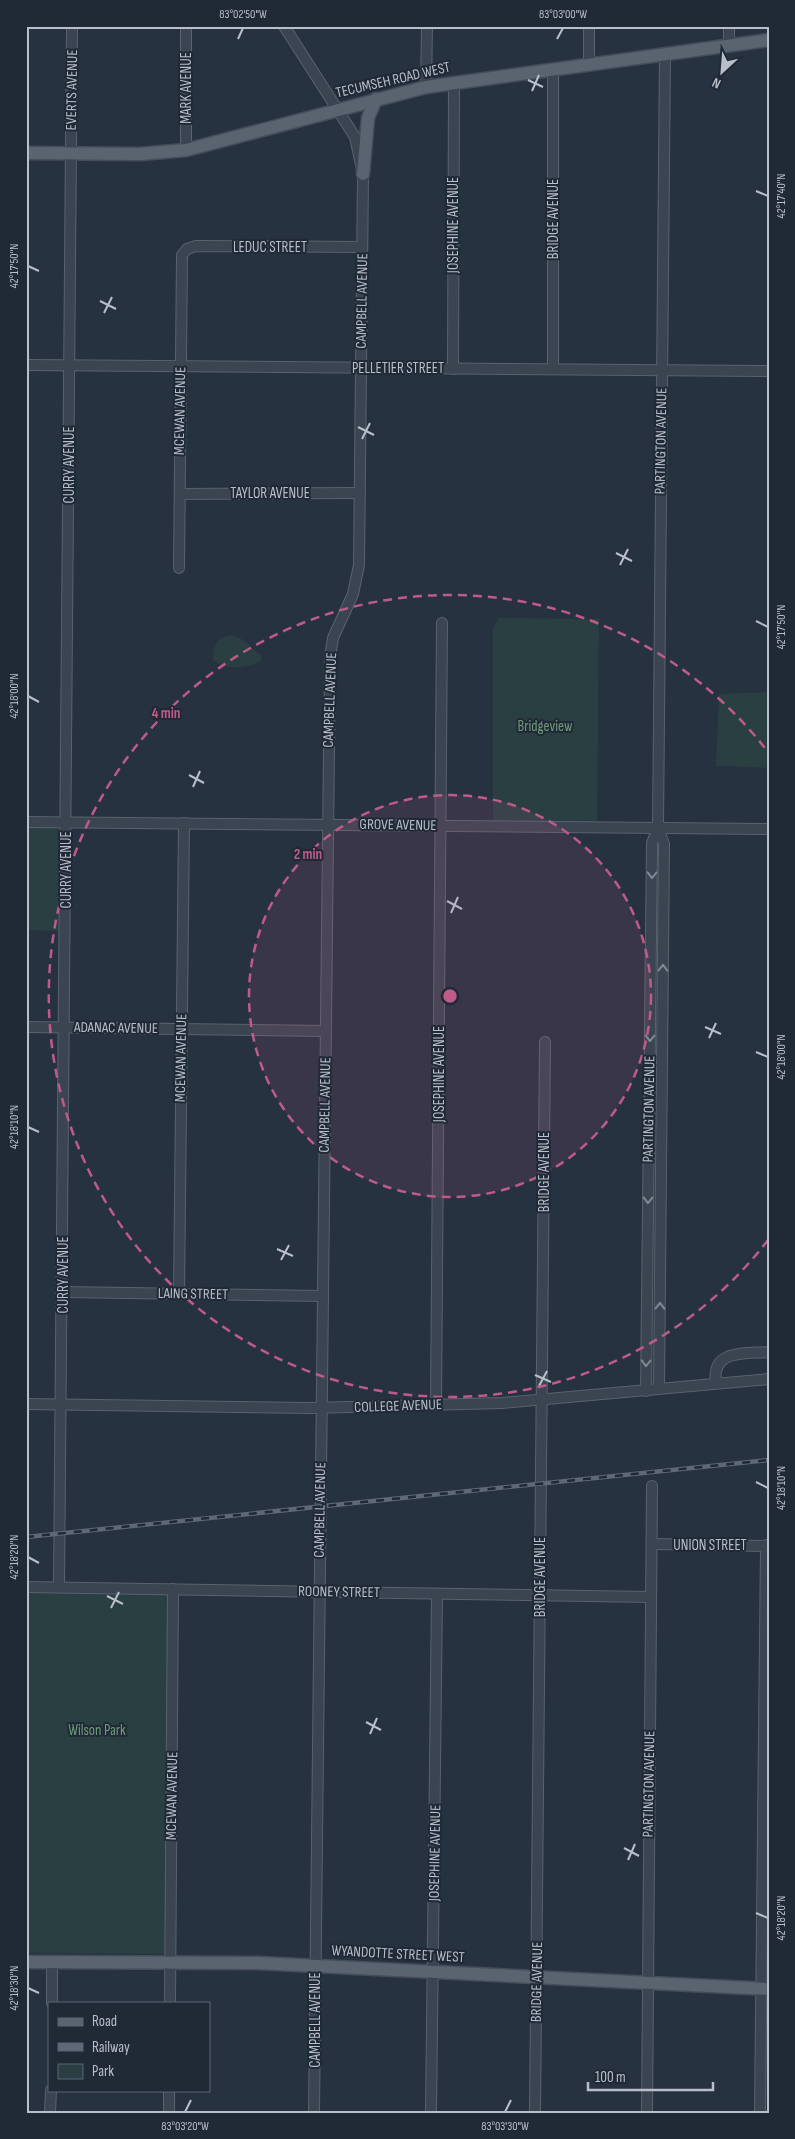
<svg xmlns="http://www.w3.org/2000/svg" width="795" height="2139" viewBox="0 0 795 2139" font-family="'Sofia Sans Condensed',sans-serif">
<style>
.green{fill:#293f42}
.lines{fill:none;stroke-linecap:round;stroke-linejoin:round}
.minor-casing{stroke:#59626e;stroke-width:12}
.major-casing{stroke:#454d5a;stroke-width:15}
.minor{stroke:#3b4451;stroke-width:10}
.major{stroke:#5a6370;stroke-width:12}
.rail-casing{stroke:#5e6877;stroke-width:4.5}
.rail{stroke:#202936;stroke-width:2.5;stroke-dasharray:8;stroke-linecap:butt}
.oneway{stroke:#808894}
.ticks{fill:none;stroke:#b8bfcb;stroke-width:2}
.ring{fill:none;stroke:#be5b88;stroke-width:2.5;stroke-dasharray:9 6}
.labels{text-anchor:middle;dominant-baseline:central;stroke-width:4;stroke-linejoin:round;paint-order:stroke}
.street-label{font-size:15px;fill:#b8bfcb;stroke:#202936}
.park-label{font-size:15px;fill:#709b7a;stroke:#202936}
.centre{fill:#be5b88;stroke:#202936;stroke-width:2.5}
.ring-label{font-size:15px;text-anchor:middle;font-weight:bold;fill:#be5b88;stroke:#202936;stroke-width:4;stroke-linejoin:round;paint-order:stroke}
.neatline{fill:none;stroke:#b8bfcb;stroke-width:2}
.ticks-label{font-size:12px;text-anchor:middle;fill:#b8bfcb}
</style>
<rect width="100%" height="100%" fill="#273241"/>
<g class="green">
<polygon points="498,618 599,619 597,825 493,822 493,629"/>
<path d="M232,635c14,4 18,13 29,20v6c-15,8 -35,9 -48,-1 0,-15 4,-23 19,-25z"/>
<polygon points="769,692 769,768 716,766 719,694"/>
<polygon points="26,828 53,828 61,831 62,931 26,930"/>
<polygon points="26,1591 169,1594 166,1954 26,1953"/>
</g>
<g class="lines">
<defs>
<g id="minor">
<polyline points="186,26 186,150"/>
<polyline points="284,26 355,137 363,174 359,565 353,594 333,638 330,658 314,2113"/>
<polyline points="729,45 729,26"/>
<polyline points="589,63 589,26"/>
<polyline points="426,87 427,26"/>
<polyline points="26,365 769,371"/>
<polyline points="453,369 454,82"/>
<polyline points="553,369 553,69"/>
<polyline points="180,494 360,493"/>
<polyline points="179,568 182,255 187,249 196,246 362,247"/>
<polyline points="26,822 769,829"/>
<polyline points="658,828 664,844 659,1389"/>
<polyline points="26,1027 325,1031"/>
<polyline points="63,1292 323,1296"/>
<polyline points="179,1294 184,823"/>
<path d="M716,1383c-5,-34 28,-29 53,-31"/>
<polyline points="646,1391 652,843 658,828 665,54"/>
<polyline points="26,1404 312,1408 502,1403 769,1379"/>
<polyline points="436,1405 442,623"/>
<polyline points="652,1544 769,1546"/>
<polyline points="26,1587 651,1597"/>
<polyline points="59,1587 72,26"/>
<polyline points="52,2003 52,1962"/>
<polyline points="170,2003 173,1589"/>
<polyline points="50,2113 51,2090"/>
<polyline points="169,2113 169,2090"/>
<polyline points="431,2113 437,1594"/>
<polyline points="535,2113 545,1042"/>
<polyline points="647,2113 652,1486"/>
<polyline points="760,2113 766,1545"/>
</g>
<g id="major">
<polyline points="26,153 140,154 186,150 426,87 769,40"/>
<polyline points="363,174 368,118 376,99"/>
<polyline points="26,1962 258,1963 769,1989"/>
</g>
</defs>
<use href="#minor" class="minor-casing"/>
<use href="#major" class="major-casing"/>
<use href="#minor" class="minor"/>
<use href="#major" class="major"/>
<defs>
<polyline id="rail" points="26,1537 769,1460"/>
</defs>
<use href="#rail" class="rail-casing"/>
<use href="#rail" class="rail"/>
</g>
<defs><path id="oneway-chevron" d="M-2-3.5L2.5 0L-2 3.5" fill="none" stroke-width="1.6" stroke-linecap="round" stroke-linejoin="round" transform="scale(1.25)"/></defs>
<g class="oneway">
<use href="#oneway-chevron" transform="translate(652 875) rotate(91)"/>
<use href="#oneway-chevron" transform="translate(663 968) rotate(-89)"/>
<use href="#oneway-chevron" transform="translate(650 1038) rotate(91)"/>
<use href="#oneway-chevron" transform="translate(648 1200) rotate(91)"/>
<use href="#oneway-chevron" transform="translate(660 1306) rotate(-89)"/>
<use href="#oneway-chevron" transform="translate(646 1363) rotate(91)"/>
</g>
<path class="ticks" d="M238,39l5,-11M557,39l6,-11M528,80l15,7M532,91l7,-16M756,191l12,5M28,266l11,5M100,301l16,8M104,313l8,-16M358,427l16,8M362,439l8,-16M616,553l16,8M620,565l8,-16M756,621l12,6M28,696l11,6M189,775l15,8M193,787l7,-16M447,901l15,8M451,913l7,-16M705,1027l16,7M709,1038l7,-15M756,1052l12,5M28,1127l11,5M277,1249l16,7M281,1260l8,-15M535,1375l16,7M539,1386l8,-15M756,1482l12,6M28,1557l11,6M107,1596l16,8M111,1608l8,-16M366,1722l15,8M370,1734l7,-16M624,1848l15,8M628,1860l7,-16M756,1913l12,5M28,1988l11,5M185,2112l6,-12M505,2112l6,-12"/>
<circle cx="450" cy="996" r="201" fill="#be5b88" fill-opacity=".12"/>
<g class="ring">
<circle cx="450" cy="996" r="201"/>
<path d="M768 1240A401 401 0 1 1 768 752"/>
</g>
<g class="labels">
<g class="street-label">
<text transform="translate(393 80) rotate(-13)">TECUMSEH ROAD WEST</text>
<text transform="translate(186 88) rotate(-90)">MARK AVENUE</text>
<text transform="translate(72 90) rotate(-89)">EVERTS AVENUE</text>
<text transform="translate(553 219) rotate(-90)">BRIDGE AVENUE</text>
<text transform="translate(453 225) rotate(-90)">JOSEPHINE AVENUE</text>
<text x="270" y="247">LEDUC STREET</text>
<text transform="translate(362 301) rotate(-89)">CAMPBELL AVENUE</text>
<text x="398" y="368">PELLETIER STREET</text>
<text transform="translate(180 411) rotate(-89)">MCEWAN AVENUE</text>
<text transform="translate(661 441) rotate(-89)">PARTINGTON AVENUE</text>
<text transform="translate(69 465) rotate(-90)">CURRY AVENUE</text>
<text x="270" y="493">TAYLOR AVENUE</text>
<text transform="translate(330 700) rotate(-88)">CAMPBELL AVENUE</text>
<text transform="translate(398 825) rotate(1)">GROVE AVENUE</text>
<text transform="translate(66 870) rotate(-90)">CURRY AVENUE</text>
<text transform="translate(116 1028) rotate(1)">ADANAC AVENUE</text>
<text transform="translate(181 1058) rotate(-89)">MCEWAN AVENUE</text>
<text transform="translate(439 1074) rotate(-90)">JOSEPHINE AVENUE</text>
<text transform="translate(325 1105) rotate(-89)">CAMPBELL AVENUE</text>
<text transform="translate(649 1109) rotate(-89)">PARTINGTON AVENUE</text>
<text transform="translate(544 1172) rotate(-90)">BRIDGE AVENUE</text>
<text transform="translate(63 1275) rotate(-90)">CURRY AVENUE</text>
<text transform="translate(193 1294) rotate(1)">LAING STREET</text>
<text transform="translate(398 1406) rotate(-2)">COLLEGE AVENUE</text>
<text transform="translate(320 1510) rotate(-89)">CAMPBELL AVENUE</text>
<text x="710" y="1545">UNION STREET</text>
<text transform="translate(540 1577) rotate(-90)">BRIDGE AVENUE</text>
<text transform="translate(339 1592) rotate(1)">ROONEY STREET</text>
<text transform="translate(649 1784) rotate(-89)">PARTINGTON AVENUE</text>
<text transform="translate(172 1796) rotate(-89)">MCEWAN AVENUE</text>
<text transform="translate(435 1853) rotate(-89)">JOSEPHINE AVENUE</text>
<text transform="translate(398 1954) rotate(3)">WYANDOTTE STREET WEST</text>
<text transform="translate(537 1982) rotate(-89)">BRIDGE AVENUE</text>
<text transform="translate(315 2020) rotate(-90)">CAMPBELL AVENUE</text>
</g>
<g class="park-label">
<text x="545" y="726">Bridgeview</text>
<text x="97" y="1730">Wilson Park</text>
</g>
</g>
<circle cx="450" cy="996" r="8" class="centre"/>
<g class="ring-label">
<text x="166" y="718">4 min</text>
<text x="308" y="859">2 min</text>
</g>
<rect width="795" height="2139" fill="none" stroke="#202936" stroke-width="55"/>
<rect x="48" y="2002" width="162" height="90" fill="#202936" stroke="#5d6572"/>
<rect x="58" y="2018" width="25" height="8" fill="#5a6370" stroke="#5d6572"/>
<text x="92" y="2026" font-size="15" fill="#b8bfcb">Road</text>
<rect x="58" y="2043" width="25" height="8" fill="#5e6877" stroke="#5d6572"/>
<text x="92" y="2052" font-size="15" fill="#b8bfcb">Railway</text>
<rect x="58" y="2064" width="25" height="15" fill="#293f42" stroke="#5d6572"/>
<text x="92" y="2076" font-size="15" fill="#b8bfcb">Park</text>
<g transform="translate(722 72) rotate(206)" stroke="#202936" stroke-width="4" paint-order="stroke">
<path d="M0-4L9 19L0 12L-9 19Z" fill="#b8bfcb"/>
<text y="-8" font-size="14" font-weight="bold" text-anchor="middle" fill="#b8bfcb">N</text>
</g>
<path d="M588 2082v8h125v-8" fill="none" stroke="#b8bfcb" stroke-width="2.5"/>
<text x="595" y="2082" font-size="15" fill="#b8bfcb" stroke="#202936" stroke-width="4" paint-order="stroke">100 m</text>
<rect x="28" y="28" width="740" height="2084" class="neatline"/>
<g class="ticks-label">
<text x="243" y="18">83°02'50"W</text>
<text x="563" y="18">83°03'00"W</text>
<text transform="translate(781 196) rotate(-90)" y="4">42°17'40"N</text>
<text transform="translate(14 266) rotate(-90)" y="4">42°17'50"N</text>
<text transform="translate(781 627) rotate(-90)" y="4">42°17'50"N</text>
<text transform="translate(14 696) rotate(-90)" y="4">42°18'00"N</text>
<text transform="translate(781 1057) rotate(-90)" y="4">42°18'00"N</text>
<text transform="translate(14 1127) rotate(-90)" y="4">42°18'10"N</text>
<text transform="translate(781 1488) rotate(-90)" y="4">42°18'10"N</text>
<text transform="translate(14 1557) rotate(-90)" y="4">42°18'20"N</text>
<text transform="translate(781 1918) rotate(-90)" y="4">42°18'20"N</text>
<text transform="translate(14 1988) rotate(-90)" y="4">42°18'30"N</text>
<text x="185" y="2130">83°03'20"W</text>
<text x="505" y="2130">83°03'30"W</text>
</g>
</svg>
